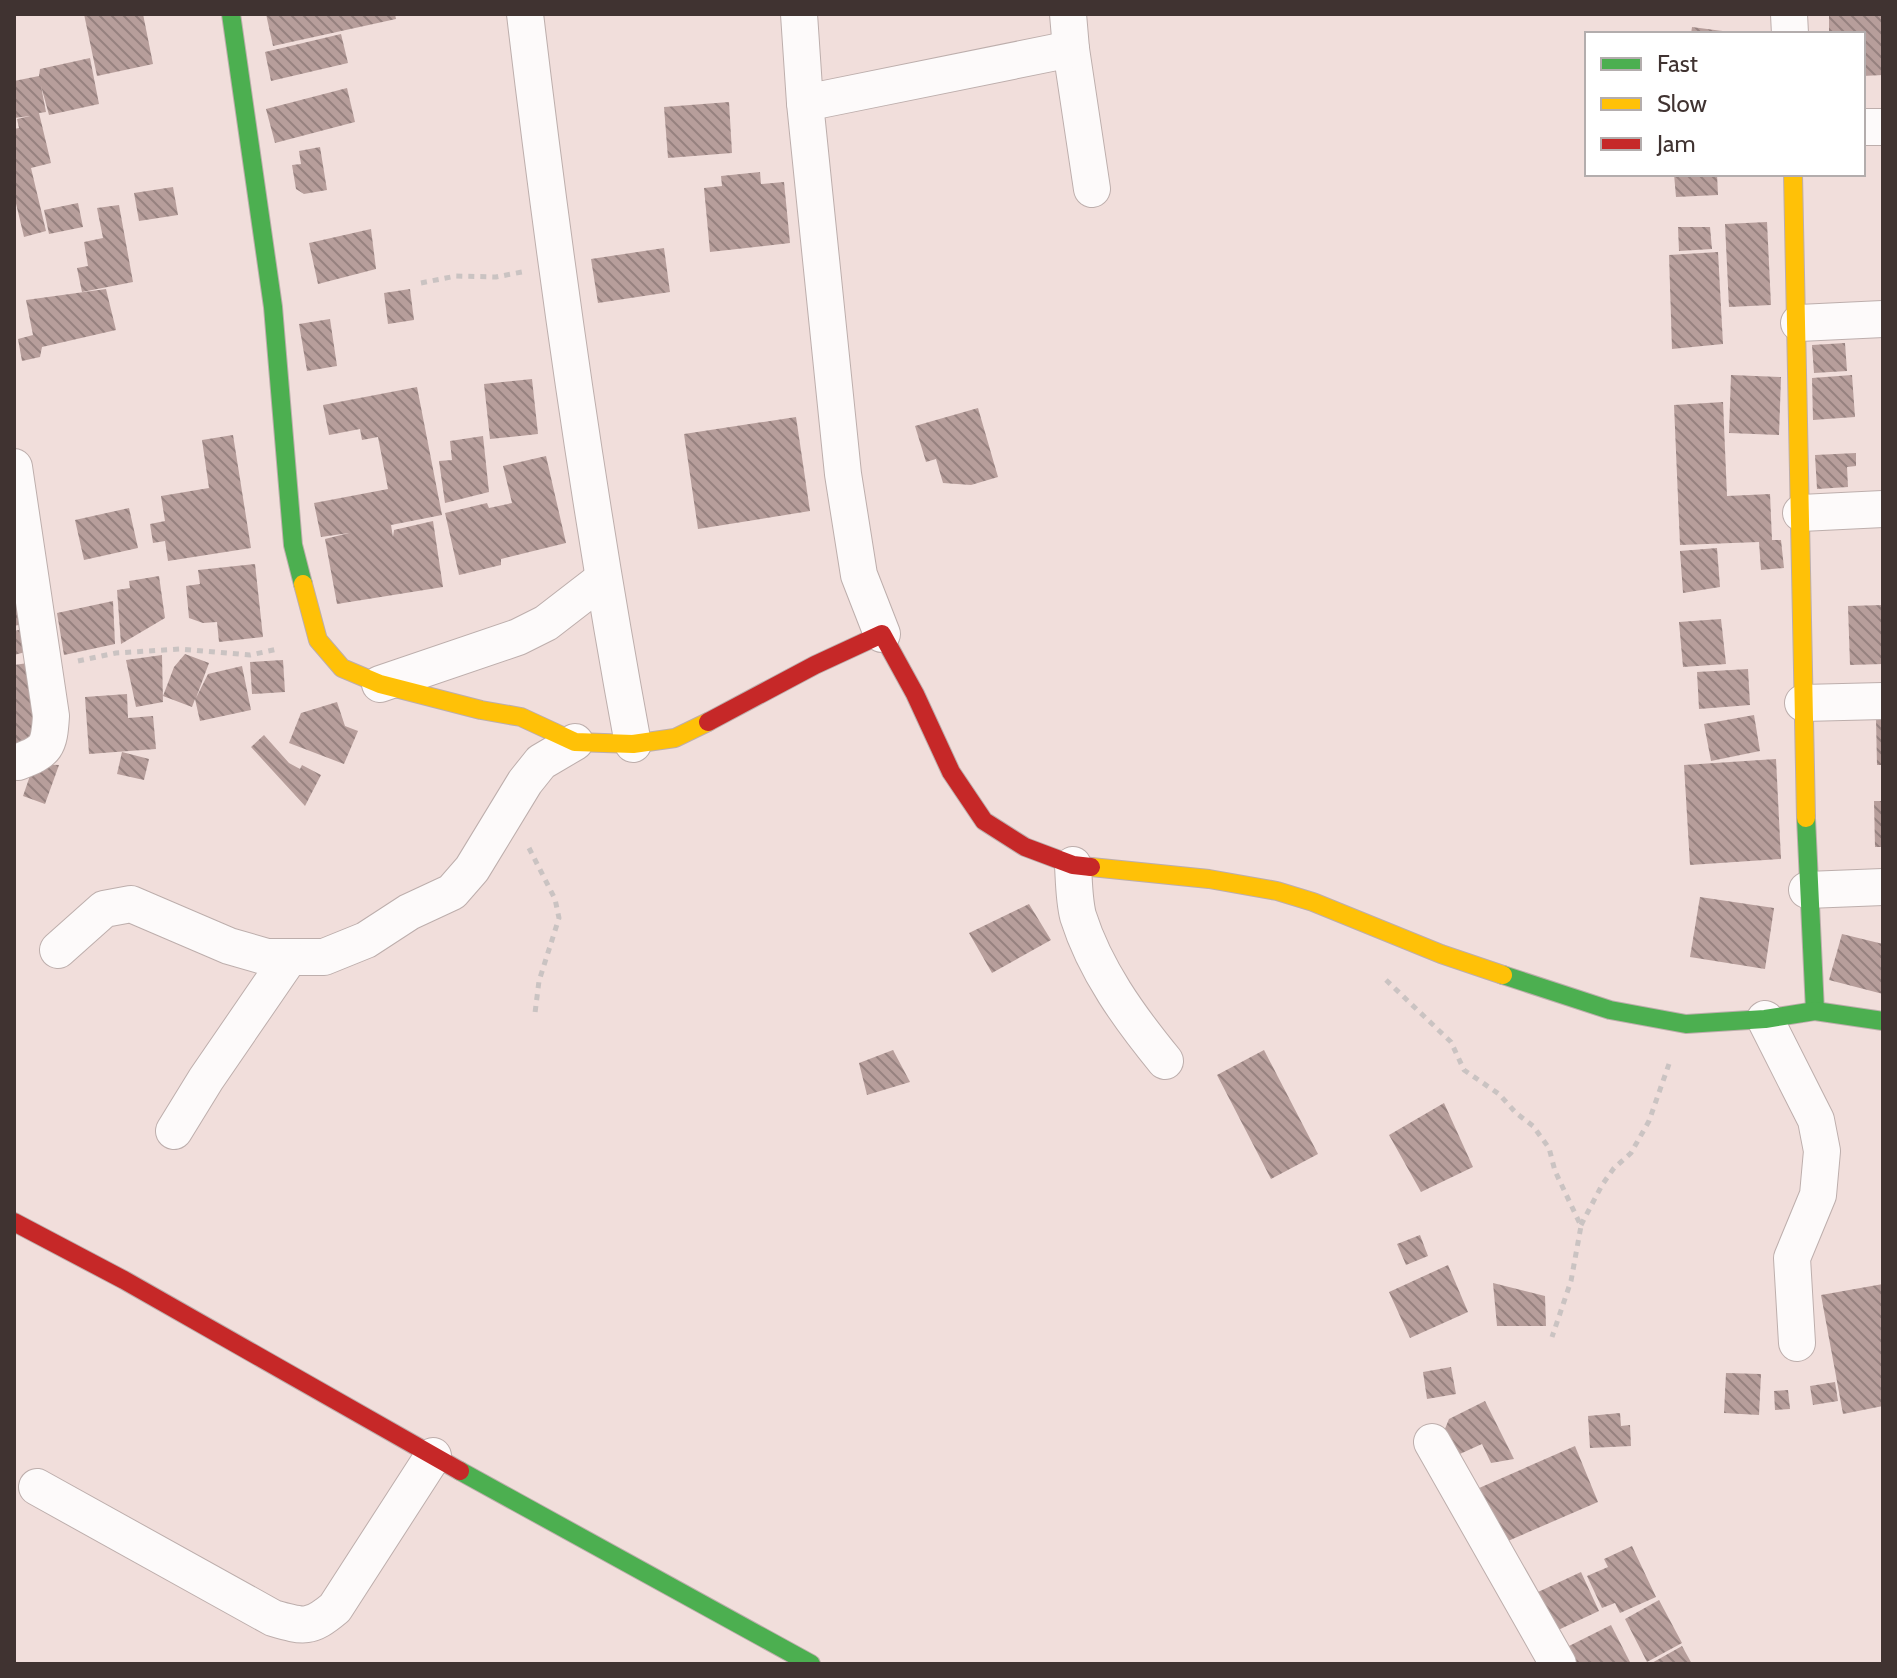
<svg xmlns="http://www.w3.org/2000/svg" width="1897" height="1678" viewBox="0 0 1897 1678" font-family="Cabin,sans-serif">
<style>
.building{fill:url(#building-back-hatch)}
.lines{fill:none;stroke-linecap:round;stroke-linejoin:round}
.street-casing{stroke:#bdaeac;stroke-width:38}
.fast-casing{stroke:#bdaeac;stroke-width:20}
.slow-casing{stroke:#bdaeac;stroke-width:20}
.jam-casing{stroke:#bdaeac;stroke-width:20}
.path{stroke:#cac3c2;stroke-width:5;stroke-dasharray:6 6;stroke-linecap:butt}
.street{stroke:#fdfafa;stroke-width:36}
.fast{stroke:#4caf50;stroke-width:18}
.slow{stroke:#ffc107;stroke-width:18}
.jam{stroke:#c62828;stroke-width:18}
</style>
<defs>
<pattern id="building-back-hatch" width="6" height="6" patternUnits="userSpaceOnUse" patternTransform="scale(2)"><rect width="6" height="6" fill="#b79e9b"/><path d="M-1 5l2 2M0 0l6 6M5-1l2 2" fill="none" stroke="#96817f"/></pattern>
</defs>
<rect width="100%" height="100%" fill="#f1dedb"/>
<g class="building">
<polygon points="84,14 143,14 153,64 97,76"/>
<polygon points="266,14 395,14 396,19 273,46"/>
<polygon points="1829,14 1882,14 1883,75 1863,76 1863,34 1829,34"/>
<polygon points="1692,27 1730,32 1729,34 1691,34"/>
<polygon points="341,34 348,63 271,81 265,52"/>
<polygon points="90,58 99,104 49,115 41,86 46,112 39,113 51,163 31,168 46,231 24,237 14,195 14,129 19,128 17,119 30,116 14,118 14,81 39,76 40,69"/>
<polygon points="347,88 355,122 275,143 266,109"/>
<polygon points="729,102 732,153 668,158 664,107"/>
<polygon points="320,147 327,190 304,194 296,189 292,165 301,164 299,151"/>
<polygon points="760,172 761,184 784,182 790,243 710,252 704,188 722,186 721,176"/>
<polygon points="1674,174 1717,174 1718,195 1676,197"/>
<polygon points="173,187 178,215 139,221 134,193"/>
<polygon points="78,203 83,227 49,234 44,210"/>
<polygon points="119,205 133,282 82,292 77,268 88,266 84,242 103,238 97,208"/>
<polygon points="1767,222 1771,305 1729,307 1725,224"/>
<polygon points="1678,227 1710,227 1712,249 1679,251"/>
<polygon points="371,229 376,269 318,284 309,243"/>
<polygon points="664,248 670,292 598,303 591,259"/>
<polygon points="1718,252 1723,344 1672,349 1669,255"/>
<polygon points="106,289 116,330 42,347 40,357 22,361 18,339 33,335 26,300"/>
<polygon points="410,289 414,320 388,324 384,293"/>
<polygon points="330,319 337,366 307,371 299,324"/>
<polygon points="1845,343 1847,371 1814,373 1812,345"/>
<polygon points="1731,375 1781,377 1779,435 1729,433"/>
<polygon points="1852,375 1855,417 1813,420 1812,378"/>
<polygon points="532,379 538,434 490,439 484,384"/>
<polygon points="417,387 442,515 391,525 393,537 394,530 433,521 443,587 337,604 325,539 349,533 321,537 314,503 388,489 378,437 362,440 360,429 329,435 323,405"/>
<polygon points="1723,402 1727,496 1770,494 1772,540 1781,540 1784,568 1761,570 1759,542 1680,545 1674,405"/>
<polygon points="978,408 998,477 971,485 943,483 936,459 926,462 915,426"/>
<polygon points="796,417 810,511 698,529 684,434"/>
<polygon points="233,435 251,548 168,561 165,541 153,543 150,524 165,521 161,496 209,488 202,440"/>
<polygon points="483,436 489,492 445,503 439,461 452,460 450,441"/>
<polygon points="1856,453 1856,466 1847,467 1848,487 1817,489 1815,455"/>
<polygon points="546,456 566,543 501,559 501,565 459,575 445,513 487,503 489,508 512,503 503,466"/>
<polygon points="129,508 138,548 84,560 75,520"/>
<polygon points="1717,548 1720,587 1683,593 1680,551"/>
<polygon points="255,564 263,637 219,642 217,622 203,623 189,618 186,586 200,584 198,570"/>
<polygon points="159,576 165,618 121,644 117,590 130,588 129,581"/>
<polygon points="14,592 23,624 14,626"/>
<polygon points="113,601 115,644 64,655 57,613"/>
<polygon points="1883,605 1883,664 1850,665 1848,606"/>
<polygon points="1721,619 1726,664 1683,667 1679,622"/>
<polygon points="27,628 33,650 14,655 14,631"/>
<polygon points="185,654 209,663 196,698 208,674 242,666 251,710 200,721 195,699 192,707 163,696 174,667"/>
<polygon points="162,655 163,702 136,707 126,660"/>
<polygon points="283,660 285,692 252,694 250,662"/>
<polygon points="35,662 44,744 14,748 14,665"/>
<polygon points="1748,669 1750,705 1699,709 1697,672"/>
<polygon points="127,694 128,718 153,716 156,749 89,754 85,697"/>
<polygon points="337,702 345,726 358,731 344,764 289,743 301,713"/>
<polygon points="1754,715 1760,751 1711,761 1704,724"/>
<polygon points="1883,717 1883,765 1877,765 1876,718"/>
<polygon points="264,735 289,763 300,769 302,765 321,775 305,806 251,747"/>
<polygon points="122,752 149,759 144,780 117,774"/>
<polygon points="1776,759 1781,859 1690,865 1684,765"/>
<polygon points="34,764 59,765 45,804 23,796"/>
<polygon points="1874,801 1883,801 1883,847 1875,847"/>
<polygon points="1700,897 1774,908 1765,969 1690,957"/>
<polygon points="1029,904 1051,940 992,973 969,933"/>
<polygon points="1842,934 1883,944 1883,994 1829,980"/>
<polygon points="893,1050 910,1082 867,1095 859,1063"/>
<polygon points="1264,1050 1318,1154 1271,1179 1217,1075"/>
<polygon points="1444,1103 1473,1167 1421,1192 1389,1135"/>
<polygon points="1420,1235 1428,1256 1406,1265 1397,1244"/>
<polygon points="1448,1265 1468,1312 1410,1338 1389,1292"/>
<polygon points="1493,1283 1545,1296 1546,1326 1497,1326"/>
<polygon points="1883,1284 1883,1406 1843,1414 1821,1295"/>
<polygon points="1451,1367 1456,1394 1427,1399 1423,1372"/>
<polygon points="1726,1373 1761,1374 1759,1415 1724,1413"/>
<polygon points="1835,1382 1838,1401 1813,1405 1810,1386"/>
<polygon points="1788,1390 1790,1409 1775,1410 1774,1391"/>
<polygon points="1485,1401 1514,1459 1491,1463 1482,1444 1451,1458 1442,1436 1449,1419"/>
<polygon points="1620,1413 1621,1426 1630,1425 1631,1446 1590,1448 1588,1416"/>
<polygon points="1575,1446 1598,1502 1494,1547 1470,1492"/>
<polygon points="1632,1546 1656,1597 1620,1613 1615,1603 1602,1608 1587,1576 1608,1567 1604,1559"/>
<polygon points="1581,1572 1599,1611 1556,1631 1538,1592"/>
<polygon points="1659,1600 1682,1643 1647,1662 1625,1619"/>
<polygon points="1611,1625 1631,1664 1566,1664 1559,1651"/>
<polygon points="1682,1646 1692,1664 1650,1664"/>
</g>
<g class="lines">
<defs>
<g id="street">
<path d="M525,14c29,244 63,488 108,730"/>
<polyline points="799,14 805,103 843,474 859,575 882,634"/>
<polyline points="1068,14 1071,49 1092,189"/>
<polyline points="1789,14 1790,34"/>
<polyline points="805,103 1071,49"/>
<polyline points="1863,127 1883,127"/>
<polyline points="1799,323 1883,319"/>
<path d="M14,467l37,249c-2,31 -4,35 -33,46"/>
<polyline points="1801,513 1883,509"/>
<polyline points="380,684 518,637 546,623 603,579"/>
<polyline points="1803,703 1883,701"/>
<path d="M1073,865c1,17 1,35 5,51 17,54 51,101 87,145"/>
<polyline points="1807,890 1883,887"/>
<polyline points="58,950 104,909 131,904 229,946 267,957 324,957 366,940 409,912 452,892 472,869 525,782 541,762 575,742"/>
<polyline points="1765,1019 1816,1120 1822,1151 1818,1195 1792,1258 1797,1343"/>
<polyline points="174,1131 206,1079 289,958"/>
<polyline points="1432,1442 1558,1664"/>
<path d="M37,1487l236,131c31,9 37,11 62,-10l98,-152"/>
</g>
<g id="fast">
<polyline points="231,14 273,307 293,545 303,584"/>
<polyline points="1806,818 1815,1011"/>
<polyline points="1503,975 1610,1010 1686,1024 1765,1019 1815,1011 1883,1021"/>
<polyline points="460,1471 811,1664"/>
</g>
<g id="slow">
<polyline points="1793,174 1806,818"/>
<polyline points="303,584 318,640 342,668 380,684 481,710 521,717 575,742 633,744 675,738 708,722"/>
<polyline points="1091,867 1209,879 1277,891 1313,902 1441,954 1503,975"/>
</g>
<g id="jam">
<polyline points="708,722 815,665 882,634 915,694 951,772 984,821 1025,847 1073,865 1091,867"/>
<polyline points="14,1222 124,1280 460,1471"/>
</g>
</defs>
<use href="#street" class="street-casing"/>
<use href="#fast" class="fast-casing"/>
<use href="#slow" class="slow-casing"/>
<use href="#jam" class="jam-casing"/>
<g class="path">
<polyline points="421,283 456,276 496,277 522,272"/>
<polyline points="78,661 116,653 180,649 250,655 278,649"/>
<polyline points="529,848 555,899 559,918 539,981 535,1013"/>
<polyline points="1386,980 1451,1042 1464,1070 1499,1094 1516,1113 1533,1126 1549,1148 1555,1171 1581,1226 1571,1281 1552,1337"/>
<polyline points="1581,1225 1602,1185 1614,1168 1631,1153 1649,1121 1669,1064"/>
</g>
<use href="#street" class="street"/>
<use href="#fast" class="fast"/>
<use href="#slow" class="slow"/>
<use href="#jam" class="jam"/>
</g>
<rect width="1897" height="1678" fill="none" stroke="#403331" stroke-width="32"/>
<rect x="1585" y="32" width="280" height="144" fill="#ffffff" stroke="#b3adad" stroke-width="2"/>
<rect x="1601" y="58" width="40" height="12" fill="#4caf50" stroke="#b3adad" stroke-width="2"/>
<text x="1657" y="72" font-size="24" fill="#403331">Fast</text>
<rect x="1601" y="98" width="40" height="12" fill="#ffc107" stroke="#b3adad" stroke-width="2"/>
<text x="1657" y="112" font-size="24" fill="#403331">Slow</text>
<rect x="1601" y="138" width="40" height="12" fill="#c62828" stroke="#b3adad" stroke-width="2"/>
<text x="1657" y="152" font-size="24" fill="#403331">Jam</text>
</svg>
